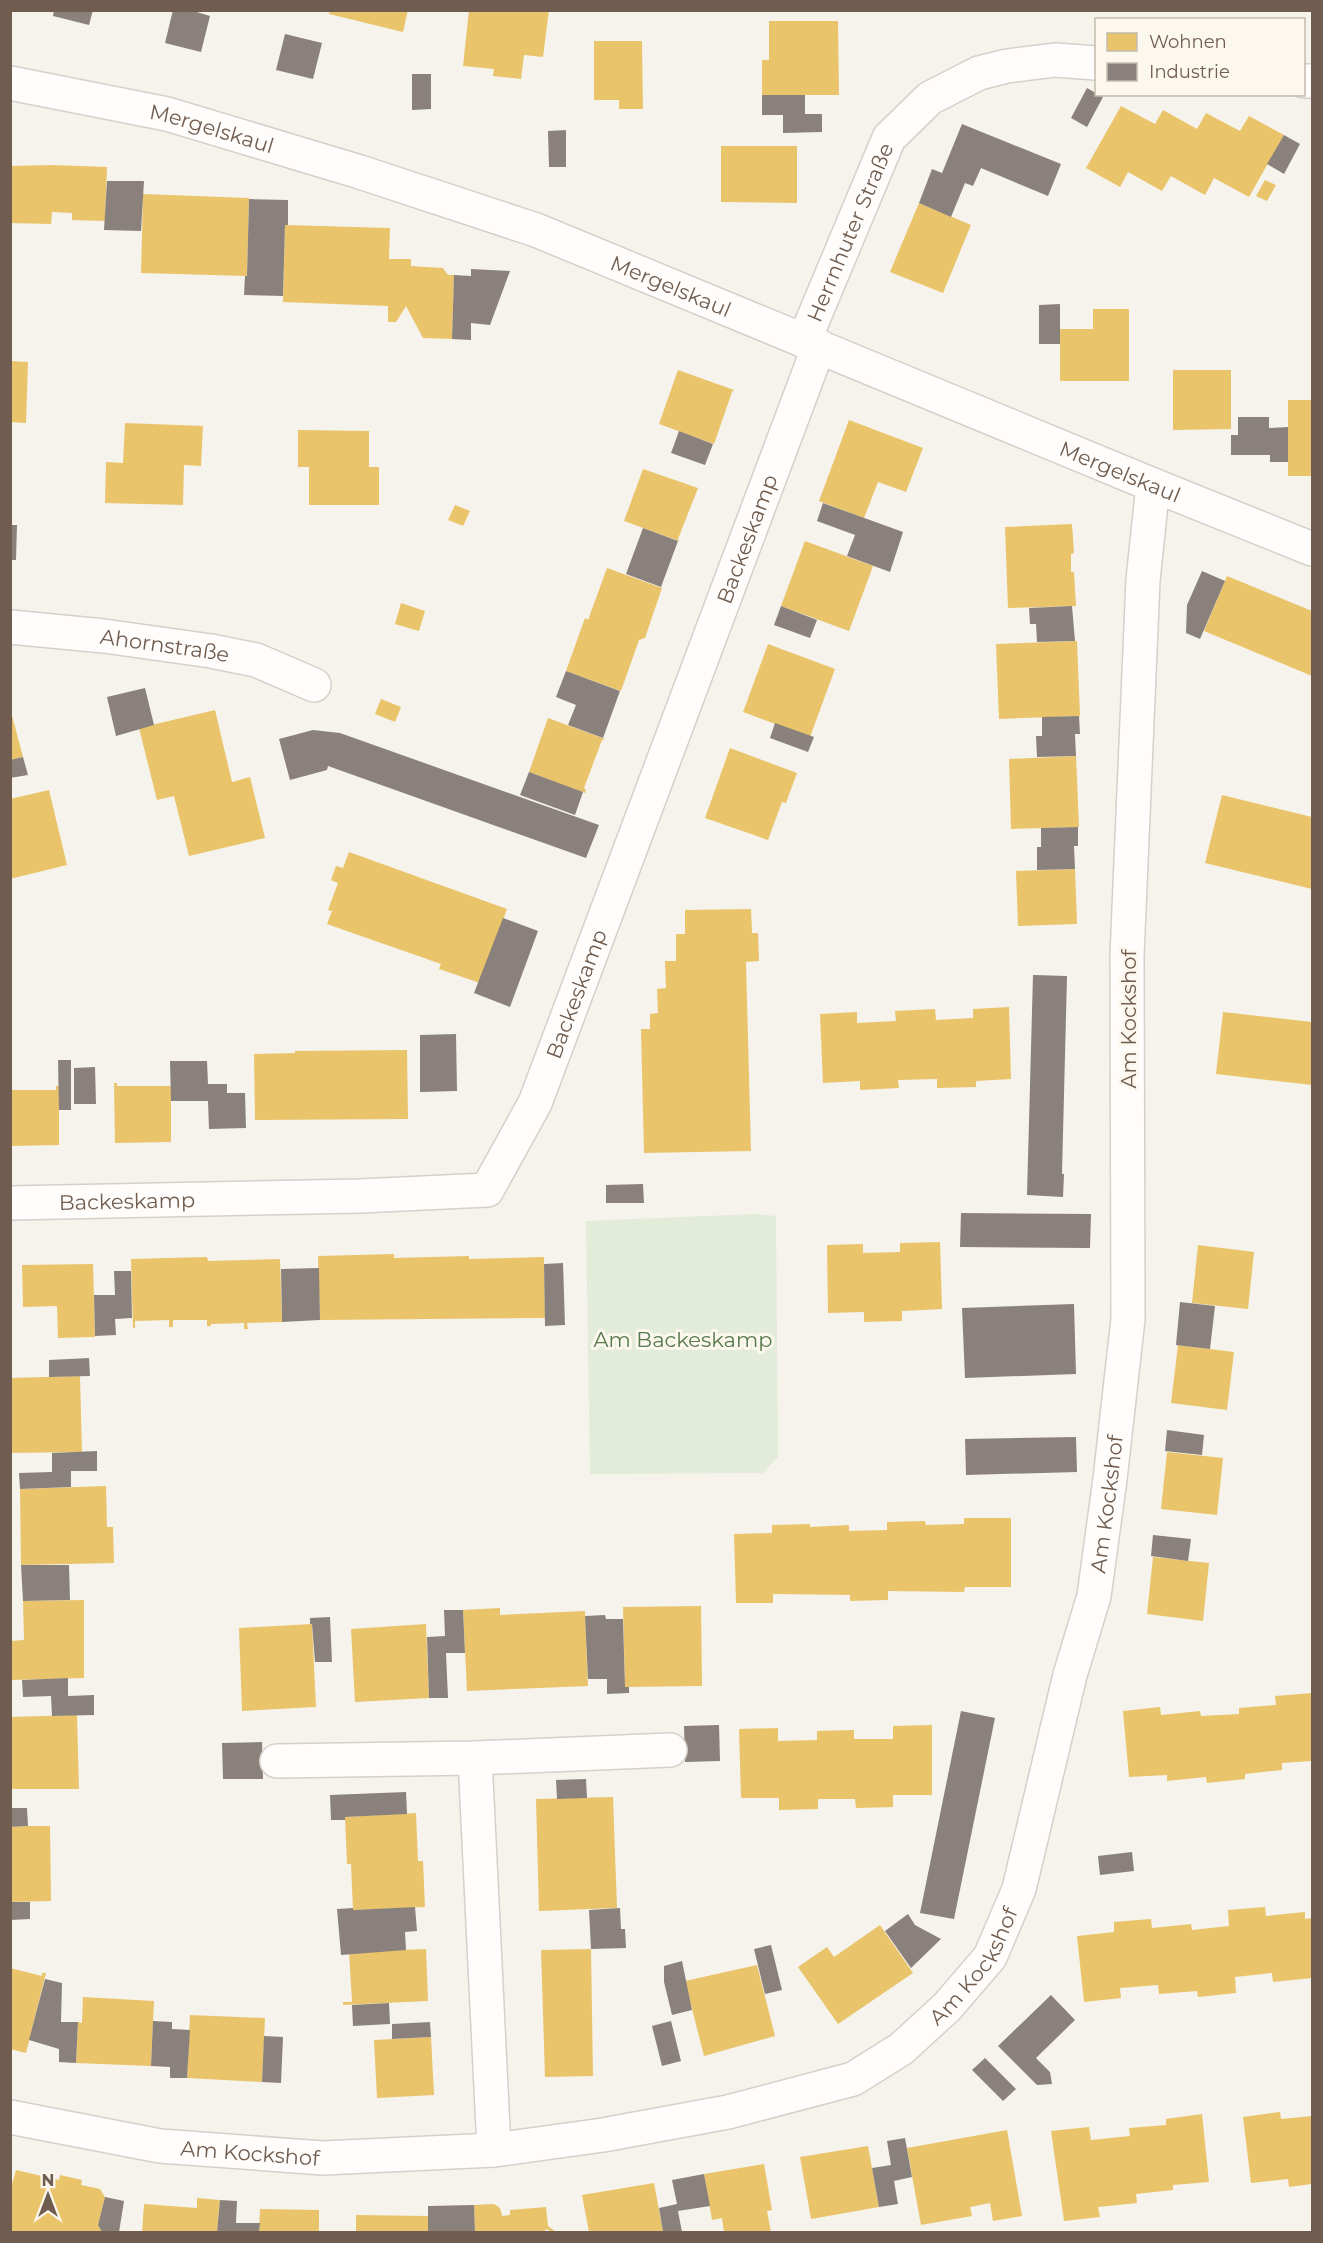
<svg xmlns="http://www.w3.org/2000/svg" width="1323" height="2243" viewBox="0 0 1323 2243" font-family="Montserrat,sans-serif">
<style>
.green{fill:#e2ecd8}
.homes{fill:#e9c46a}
.industry{fill:#8a817c}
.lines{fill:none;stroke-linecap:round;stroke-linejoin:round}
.minor-casing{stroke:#d5d0ca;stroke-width:36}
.minor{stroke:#fefdfc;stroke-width:33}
.labels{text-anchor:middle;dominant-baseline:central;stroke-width:6;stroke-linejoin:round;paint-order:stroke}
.street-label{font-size:21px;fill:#715d4f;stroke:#fdf8ee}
.park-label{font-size:21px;fill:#567a4c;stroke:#fdf8ee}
</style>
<rect width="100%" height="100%" fill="#f6f3ec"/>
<polygon class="green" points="756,1214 776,1216 778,1457 763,1473 590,1474 586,1221"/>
<g class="homes">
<polygon points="330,10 408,10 403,32 329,14"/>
<polygon points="469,10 549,10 543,57 524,55 521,79 493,76 494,69 463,66"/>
<polygon points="769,21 838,21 839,95 762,95 762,60 769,60"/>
<polygon points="594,41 642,41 643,109 619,109 619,100 594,100"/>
<polygon points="1121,106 1155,124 1163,110 1197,129 1206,113 1240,131 1249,116 1284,135 1249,197 1214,178 1205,195 1171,176 1162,191 1128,172 1120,187 1086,168"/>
<polygon points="721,146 797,146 797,203 721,202"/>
<polygon points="53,165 107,167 105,221 72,220 72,213 52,212 51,224 10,223 10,166"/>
<polygon points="1265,180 1276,185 1267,201 1256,196"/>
<polygon points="143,194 249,198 247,276 141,273"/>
<polygon points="919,203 971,225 943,293 890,272"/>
<polygon points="285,225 390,228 389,259 411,259 411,266 443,268 448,275 454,275 452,339 423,338 406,306 396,322 388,322 388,306 283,302"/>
<polygon points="1093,309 1129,309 1129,381 1060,381 1060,329 1093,329"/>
<polygon points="10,361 28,362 26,423 10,422"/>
<polygon points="678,370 734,390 732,392 714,444 659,424"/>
<polygon points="1173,370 1231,370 1231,429 1173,430"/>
<rect x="1288" y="400" width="24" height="76"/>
<polygon points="849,420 923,448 906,492 878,482 864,518 819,501"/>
<polygon points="125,423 203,426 201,466 184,465 183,505 105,503 106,462 123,463"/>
<polygon points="298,430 369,431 369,467 379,467 379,505 309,505 309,467 298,467"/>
<polygon points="643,469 698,488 678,539 679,541 624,521"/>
<polygon points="455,505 470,511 463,526 448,520"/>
<polygon points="1072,524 1074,553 1071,554 1071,572 1074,572 1076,606 1008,608 1005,527"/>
<polygon points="805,541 873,566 849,631 781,606"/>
<polygon points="607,568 662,588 645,638 639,640 621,691 566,671 585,618 588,620"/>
<polygon points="1227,576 1312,611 1312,676 1204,631"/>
<polygon points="401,603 425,611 419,631 395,624"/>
<polygon points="1077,641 1080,716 999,719 996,644"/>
<polygon points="768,644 835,669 810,737 743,712"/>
<polygon points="381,699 401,707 395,722 375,714"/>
<polygon points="10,708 23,757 10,760"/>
<polygon points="215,710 232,782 250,777 265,838 189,856 174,796 157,800 139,728"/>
<polygon points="548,718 605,739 602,740 584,788 586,790 585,793 529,772"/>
<polygon points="730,748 797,773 786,803 782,802 768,840 705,818"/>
<polygon points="1076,756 1079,827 1011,829 1009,759"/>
<polygon points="49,790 67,865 10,879 10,799"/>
<polygon points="1222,795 1312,817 1312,889 1205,863"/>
<polygon points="349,852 507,909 480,983 439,969 441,964 327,924 332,911 328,910 338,883 331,880 336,866 343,868"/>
<polygon points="1075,869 1077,924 1018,926 1016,871"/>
<polygon points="751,909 752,933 758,933 759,961 746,962 751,1151 644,1153 641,1029 650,1029 650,1014 658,1013 657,989 666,988 665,961 676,961 676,934 685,934 685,910"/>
<polygon points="1009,1007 1011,1079 976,1081 976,1087 937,1088 937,1079 898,1080 899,1088 860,1090 860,1081 823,1083 820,1014 857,1012 857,1023 896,1021 895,1011 935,1009 936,1020 973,1018 973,1009"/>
<polygon points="1223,1012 1312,1022 1312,1085 1216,1074"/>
<polygon points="407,1050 408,1119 255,1120 254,1054 295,1053 295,1051"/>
<polygon points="114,1083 117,1083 117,1086 171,1086 171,1142 115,1143"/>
<polygon points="56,1086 59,1086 59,1145 10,1146 10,1090 56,1090"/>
<polygon points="940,1242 942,1309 902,1311 902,1321 864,1322 864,1312 828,1313 827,1245 863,1244 863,1253 900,1252 900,1243"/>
<polygon points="1198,1245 1254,1252 1248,1309 1192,1303"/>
<polygon points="394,1254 394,1258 469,1256 469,1259 544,1257 545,1318 320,1320 318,1256"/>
<polygon points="207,1257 208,1261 280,1259 282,1322 247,1323 248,1329 244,1329 244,1323 211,1324 211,1326 207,1326 207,1320 173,1320 173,1327 169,1327 169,1320 135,1321 135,1328 133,1328 131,1259"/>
<polygon points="93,1264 95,1337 58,1338 57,1306 23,1307 22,1265"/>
<polygon points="1178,1345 1234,1352 1227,1410 1171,1403"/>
<polygon points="80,1376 82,1452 10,1453 10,1378"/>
<polygon points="1167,1452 1223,1458 1217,1515 1161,1509"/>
<polygon points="106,1486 107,1527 113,1527 114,1563 21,1565 20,1489"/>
<polygon points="964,1518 1011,1518 1011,1587 965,1587 964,1592 888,1591 888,1600 850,1601 850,1595 773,1594 773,1603 736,1603 734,1534 772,1533 772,1525 810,1524 810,1527 849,1525 849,1531 887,1530 887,1522 925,1521 926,1525 964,1524"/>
<polygon points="1153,1557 1209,1563 1203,1621 1147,1614"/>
<polygon points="84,1600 84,1678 10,1680 10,1641 24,1640 23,1601"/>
<polygon points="701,1606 702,1686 625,1687 623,1607"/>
<polygon points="500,1608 500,1615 585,1611 588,1686 467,1691 463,1610"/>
<polygon points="312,1624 316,1707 242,1711 239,1628"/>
<polygon points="426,1624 429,1698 355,1702 351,1629"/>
<polygon points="1312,1693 1312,1761 1282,1763 1282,1770 1245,1774 1245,1779 1207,1783 1206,1777 1167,1781 1167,1775 1129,1777 1123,1711 1160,1707 1161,1715 1200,1711 1201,1716 1239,1714 1239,1708 1276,1705 1275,1696"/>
<polygon points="77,1715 79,1789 10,1789 10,1717"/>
<polygon points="932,1725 932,1795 893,1795 893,1807 856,1808 855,1799 818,1799 818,1809 779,1810 779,1798 741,1798 739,1729 778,1728 778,1741 817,1740 817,1731 854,1730 854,1739 893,1739 893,1726"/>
<polygon points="613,1797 617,1908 539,1911 536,1799"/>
<polygon points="416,1813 418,1861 423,1861 425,1907 353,1910 351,1864 347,1864 345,1817"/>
<polygon points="28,1826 50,1826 51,1901 10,1902 10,1827"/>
<polygon points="1265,1907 1266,1916 1305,1912 1305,1919 1312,1918 1312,1978 1273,1982 1272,1973 1235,1977 1236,1993 1198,1997 1197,1991 1159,1994 1158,1985 1120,1988 1121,1998 1084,2002 1077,1936 1114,1932 1114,1922 1151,1919 1152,1928 1191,1924 1192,1930 1229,1926 1228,1910"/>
<polygon points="880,1925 913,1973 838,2024 798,1967 827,1947 834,1957"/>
<polygon points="426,1949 428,2001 343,2005 343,2002 352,2002 349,1952"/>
<polygon points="591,1949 593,2076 545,2077 541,1950"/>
<polygon points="757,1965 775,2036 704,2056 685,1981"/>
<polygon points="10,1968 42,1976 42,1973 46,1973 26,2053 10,2049"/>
<polygon points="83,1997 154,2001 151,2066 76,2063 78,2022 82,2023"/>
<polygon points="190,2015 265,2018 262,2082 187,2078"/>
<polygon points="431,2037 434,2095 377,2098 374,2040"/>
<polygon points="1280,2112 1281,2119 1312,2116 1312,2184 1289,2187 1288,2179 1251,2183 1243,2117"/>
<polygon points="1202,2114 1209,2182 1173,2185 1173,2190 1136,2194 1137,2203 1098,2207 1100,2217 1064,2221 1051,2131 1089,2127 1091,2140 1130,2136 1129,2128 1166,2125 1166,2119"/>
<polygon points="1007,2130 1022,2216 993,2221 990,2203 970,2207 972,2216 921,2225 907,2148"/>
<polygon points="868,2146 879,2207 811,2219 800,2157"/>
<polygon points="764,2164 772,2210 767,2211 771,2232 724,2232 722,2218 712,2220 704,2174"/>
<polygon points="16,2170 59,2180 60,2175 82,2180 81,2185 100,2189 105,2197 98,2225 102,2232 10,2232 10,2191"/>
<polygon points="654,2183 663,2232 589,2232 582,2195"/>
<polygon points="197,2198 220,2200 217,2232 142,2232 144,2204 197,2208"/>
<polygon points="494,2204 500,2208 502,2216 510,2215 510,2210 546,2207 548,2226 556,2232 551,2232 547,2229 543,2232 475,2232 474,2205"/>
<polygon points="260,2209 319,2210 319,2232 259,2232"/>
<polygon points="356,2215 428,2216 428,2232 356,2232"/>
</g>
<g class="industry">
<polygon points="54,10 93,10 89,25 53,16"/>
<polygon points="173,10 190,10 210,16 201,52 165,43"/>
<polygon points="285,34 322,43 313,79 276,70"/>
<polygon points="412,74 431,74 431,109 412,110"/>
<polygon points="1087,88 1103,97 1087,127 1071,118"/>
<polygon points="762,95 805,95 805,114 822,114 822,132 783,133 783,115 762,115"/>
<polygon points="962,124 1061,164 1048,196 981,168 973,186 965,183 951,217 919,203 932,169 942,173"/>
<polygon points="566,130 566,167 549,167 548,131"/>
<polygon points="1284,135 1300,144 1284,174 1267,164"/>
<polygon points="107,181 144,181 141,231 104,230"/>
<polygon points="249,199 288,200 288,225 285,225 283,296 244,295 245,276 247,276"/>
<polygon points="471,269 510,271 490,325 471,323 471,340 452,339 454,275 471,276"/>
<polygon points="1060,304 1060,344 1039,344 1039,305"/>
<polygon points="1238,417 1269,417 1269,428 1288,427 1288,462 1270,462 1270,455 1231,455 1231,435 1238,435"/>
<polygon points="679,431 713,444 705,465 671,453"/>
<polygon points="823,503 903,532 890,572 847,556 855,535 817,521"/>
<polygon points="10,525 17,525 16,560 10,560"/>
<polygon points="643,528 678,541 661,587 626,574"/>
<polygon points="1202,571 1225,581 1200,639 1186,633 1187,605"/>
<polygon points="781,606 817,620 810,638 774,625"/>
<polygon points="1072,606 1075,641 1037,642 1036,624 1030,624 1029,608"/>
<polygon points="566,671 620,691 603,738 568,725 576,705 556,697"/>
<polygon points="145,688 154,725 116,736 107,697"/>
<polygon points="1079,716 1080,734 1075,734 1076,756 1037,757 1036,736 1042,736 1042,717"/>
<polygon points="775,723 814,737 808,752 770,738"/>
<polygon points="313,730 340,733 599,825 586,858 328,766 327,770 290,780 279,739"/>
<polygon points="23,757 28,775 10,778 10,760"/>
<polygon points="529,772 583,792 575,815 520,795"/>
<polygon points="1078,827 1078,846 1074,846 1075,869 1037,870 1037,847 1041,847 1041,828"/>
<polygon points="503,918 538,931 510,1007 474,993"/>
<polygon points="1033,975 1067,976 1062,1174 1064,1174 1063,1197 1027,1195"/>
<polygon points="456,1034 457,1091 420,1092 420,1035"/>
<polygon points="58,1060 71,1060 71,1110 59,1110"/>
<polygon points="170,1061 207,1061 208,1084 227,1084 227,1093 245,1093 246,1128 209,1129 208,1101 171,1101"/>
<polygon points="95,1067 96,1104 74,1104 74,1068"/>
<polygon points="643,1184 644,1203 606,1203 606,1185"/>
<polygon points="961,1213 1091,1214 1090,1248 960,1247"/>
<polygon points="563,1263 565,1325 545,1326 544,1264"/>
<polygon points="319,1268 320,1320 282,1322 281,1269"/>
<polygon points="114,1271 131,1271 132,1318 115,1319 116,1335 95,1336 94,1295 115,1295"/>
<polygon points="1180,1302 1215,1306 1210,1349 1176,1345"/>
<polygon points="1074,1304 1076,1374 965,1378 962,1308"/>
<polygon points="89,1358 90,1376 49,1377 49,1360"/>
<polygon points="1167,1430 1204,1435 1202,1455 1165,1451"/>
<polygon points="1076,1437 1077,1472 966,1475 965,1439"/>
<polygon points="97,1451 97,1471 71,1471 71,1487 20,1489 19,1473 52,1472 52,1453"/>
<polygon points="1153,1535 1191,1539 1188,1561 1151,1556"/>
<polygon points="21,1565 69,1565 70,1600 23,1601"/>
<polygon points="444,1610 463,1610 465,1653 446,1653 448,1698 429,1698 427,1637 445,1636"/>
<polygon points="605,1615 606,1619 623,1619 625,1687 629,1687 629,1693 607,1694 607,1679 588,1679 585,1616"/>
<polygon points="330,1617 332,1662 315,1662 312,1624 310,1624 310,1618"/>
<polygon points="68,1678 68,1696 94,1695 94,1715 52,1716 51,1696 23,1697 22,1680"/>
<polygon points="961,1711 995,1718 954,1919 920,1913"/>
<polygon points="719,1725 720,1761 685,1762 684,1726"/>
<polygon points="262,1742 263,1779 223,1779 222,1743"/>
<polygon points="586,1779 587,1798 557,1799 556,1780"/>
<polygon points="406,1792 407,1814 345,1817 345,1820 331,1820 330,1795"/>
<polygon points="10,1808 27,1808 28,1826 10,1827"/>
<polygon points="1132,1852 1134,1871 1100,1875 1098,1856"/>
<polygon points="10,1902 30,1902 30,1919 10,1920"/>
<polygon points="415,1907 417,1931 405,1932 406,1950 341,1955 337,1909 353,1908 353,1910"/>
<polygon points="620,1908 621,1929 625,1929 626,1948 591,1949 589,1910"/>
<polygon points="908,1914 915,1925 941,1939 911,1968 885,1931"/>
<polygon points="771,1945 782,1990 765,1994 754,1949"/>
<polygon points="682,1961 692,2010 672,2015 664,1982 664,1966"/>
<polygon points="45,1979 62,1983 61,2022 78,2022 76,2063 59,2062 59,2049 29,2040"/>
<polygon points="1051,1995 1075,2020 1036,2058 1050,2072 1052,2084 1037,2085 998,2046"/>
<polygon points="389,2003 390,2024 353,2026 352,2005"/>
<polygon points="153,2021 172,2022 172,2029 190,2030 187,2078 170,2078 170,2067 151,2066"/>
<polygon points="671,2021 681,2061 662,2066 652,2026"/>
<polygon points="430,2022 431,2037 392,2039 392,2024"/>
<polygon points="264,2036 283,2037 281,2083 262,2082"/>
<polygon points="985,2058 1016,2089 1003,2101 972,2070"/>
<polygon points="905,2138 912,2177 894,2181 898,2204 879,2207 872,2168 891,2165 887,2141"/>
<polygon points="704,2174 710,2206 678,2211 682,2232 663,2232 659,2208 677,2204 672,2180"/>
<polygon points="105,2197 124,2201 119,2232 102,2232 98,2225"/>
<polygon points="220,2200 237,2201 236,2223 260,2223 259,2232 217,2232"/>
<polygon points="474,2205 475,2232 428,2232 428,2206"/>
</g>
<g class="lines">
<defs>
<g id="minor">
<polyline points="1304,81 1312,81"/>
<path id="s1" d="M10,83l157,31 193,58 176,58 617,255 159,64"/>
<path id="s2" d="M804,341l85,-203 41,-40 49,-25 28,-7 48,-6 41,3"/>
<path id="s3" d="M10,627l94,9 107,15 45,9 58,25"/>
<path id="s4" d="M10,1203l350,-7 127,-6 48,-87 284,-757"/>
<polyline points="475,1758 494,2150"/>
<polyline points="277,1761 475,1758 670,1750"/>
<path id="s5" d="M10,2117l150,29 163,12 171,-8 109,-15 125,-23 125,-33 48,-30 46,-42 43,-50 29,-68 51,-214 24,-79 16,-117 18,-160 -1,-363 16,-376 10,-95"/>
</g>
</defs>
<use href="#minor" class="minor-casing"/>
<use href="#minor" class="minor"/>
</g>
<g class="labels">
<g class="street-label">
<text stroke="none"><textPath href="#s1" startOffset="207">Mergelskaul</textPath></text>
<text stroke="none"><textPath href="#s2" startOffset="118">Herrnhuter Straße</textPath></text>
<text stroke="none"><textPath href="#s1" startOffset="693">Mergelskaul</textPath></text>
<text stroke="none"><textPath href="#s1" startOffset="1179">Mergelskaul</textPath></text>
<text stroke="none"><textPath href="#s4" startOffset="1179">Backeskamp</textPath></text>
<text stroke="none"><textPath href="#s3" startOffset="156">Ahornstraße</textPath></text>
<text stroke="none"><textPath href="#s4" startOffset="693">Backeskamp</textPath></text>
<text transform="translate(1128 1019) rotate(-90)">Am Kockshof</text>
<text stroke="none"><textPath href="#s4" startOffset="117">Backeskamp</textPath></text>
<text stroke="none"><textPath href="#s5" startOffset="1508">Am Kockshof</textPath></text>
<text stroke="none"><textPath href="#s5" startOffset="1022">Am Kockshof</textPath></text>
<text stroke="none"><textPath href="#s5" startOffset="243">Am Kockshof</textPath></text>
</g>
<g class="park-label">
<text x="683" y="1339">Am Backeskamp</text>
</g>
</g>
<rect width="1323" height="2243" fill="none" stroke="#715d4f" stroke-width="24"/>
<rect x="1095" y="18" width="210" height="78" fill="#fdf8ee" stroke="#c5baae" stroke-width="1.5"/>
<rect x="1107" y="33" width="30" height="18" fill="#e9c46a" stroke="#c5baae" stroke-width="1.5"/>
<text x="1149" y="48" font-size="18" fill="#715d4f">Wohnen</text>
<rect x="1107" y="63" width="30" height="18" fill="#8a817c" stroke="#c5baae" stroke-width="1.5"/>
<text x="1149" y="78" font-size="18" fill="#715d4f">Industrie</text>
<g transform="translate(48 2195)" stroke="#fdf8ee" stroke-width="4.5" paint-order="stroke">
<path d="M0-4.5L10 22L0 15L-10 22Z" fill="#715d4f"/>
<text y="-9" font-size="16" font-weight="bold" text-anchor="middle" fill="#715d4f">N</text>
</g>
</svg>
